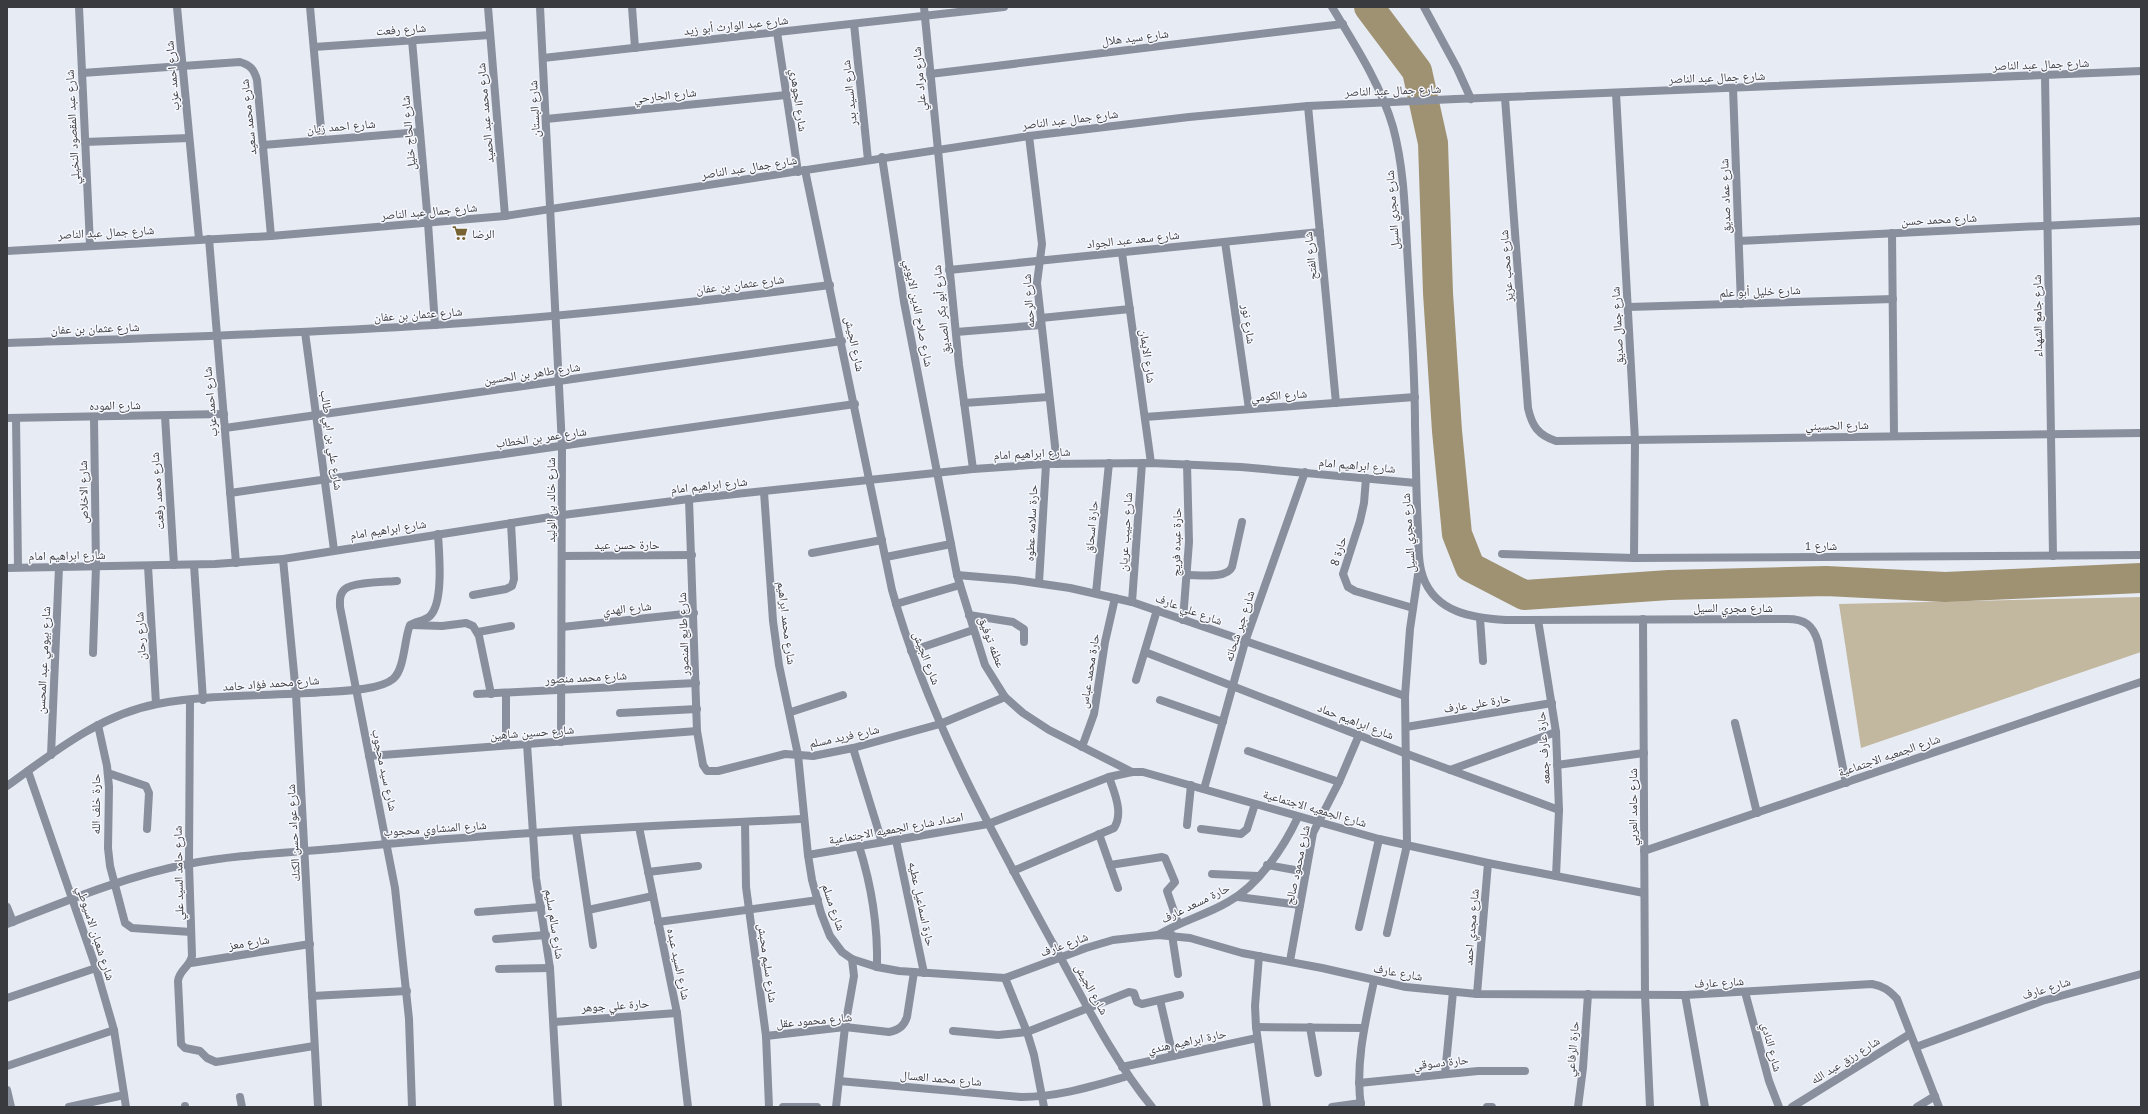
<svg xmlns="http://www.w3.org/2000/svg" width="2148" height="1114" viewBox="0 0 2148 1114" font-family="'PT Sans','Noto Naskh Arabic',sans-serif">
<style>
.green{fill:#c2b79f}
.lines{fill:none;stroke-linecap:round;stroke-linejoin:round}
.river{stroke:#9f9272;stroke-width:30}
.minor{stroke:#898f9c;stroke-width:8}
.tertiary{stroke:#898f9c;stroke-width:8}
.labels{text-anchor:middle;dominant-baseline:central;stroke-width:3;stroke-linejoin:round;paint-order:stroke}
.street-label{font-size:12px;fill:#3a3b3f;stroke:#f6f8fe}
.poi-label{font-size:12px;fill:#3a3b3f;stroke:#f6f8fe;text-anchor:start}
</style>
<rect width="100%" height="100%" fill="#e7ebf4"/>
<polygon class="green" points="2141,597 2141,652 1861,748 1839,604"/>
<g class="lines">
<polyline class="river" points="1369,7 1417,71 1433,143 1438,293 1447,431 1457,534 1470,567 1524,595 1669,585 1826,581 1945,587 2141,578"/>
<g class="minor">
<polyline points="79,7 90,245"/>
<polyline points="177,7 199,239"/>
<polyline points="310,7 322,140"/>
<polyline points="488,7 505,216"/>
<polyline points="540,7 562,446 561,742"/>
<polyline points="632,7 635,48"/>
<polyline points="924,7 959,365 973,469"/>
<path d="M1332,7c23,38 49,78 61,120 12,44 12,91 15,137 3,54 7,108 7,162 1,34 1,68 3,103 1,15 -1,33 5,48 13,36 50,41 83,43l281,-1c18,0 26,6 31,23l28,141"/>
<polyline points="1424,7 1457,68 1471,99"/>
<polyline points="854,24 868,160"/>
<polyline points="777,32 798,172"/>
<polyline points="412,40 428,223 435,325"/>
<polyline points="314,47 490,35"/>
<polyline points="543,58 1004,7"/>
<path d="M82,73l158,-11c10,3 14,7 17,18l14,156"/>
<polyline points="930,74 1343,24"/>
<polyline points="2045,76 2053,556"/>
<polyline points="1733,88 1741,304"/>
<polyline points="1616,93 1635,440 1634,558"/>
<path d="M1505,98l23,310c4,18 10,27 28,33l585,-8"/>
<polyline points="1308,106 1336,403"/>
<polyline points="546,119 786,95"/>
<polyline points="1029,136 1042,244 1037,283 1057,464"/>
<polyline points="85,142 189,138"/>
<polyline points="263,145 420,132"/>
<polyline points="882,157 904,302 957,575 985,665 1005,697 1023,713 1049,730 1132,772"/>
<path d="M805,170l87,420c35,125 98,239 160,352 31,56 59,115 100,165"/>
<polyline points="1892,233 1894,436"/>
<polyline points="209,239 236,563"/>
<polyline points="1739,241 2141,221"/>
<polyline points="1225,242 1249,409"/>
<polyline points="7,251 271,236 505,216 1029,136 1189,117 1308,106 1456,99"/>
<polyline points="1122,253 1151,463"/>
<polyline points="949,270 1320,232"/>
<polyline points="1628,307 1893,299"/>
<polyline points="1041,318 1130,309"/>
<polyline points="305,332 334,550"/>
<polyline points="956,332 1041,325"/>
<path d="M7,343c142,-5 285,-9 427,-18 132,-8 264,-23 396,-40"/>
<polyline points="964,403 1049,397"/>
<polyline points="165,416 174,565"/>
<polyline points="1145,417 1415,397"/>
<polyline points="7,418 224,414"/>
<polyline points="16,418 18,567"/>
<polyline points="225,428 842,341"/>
<polyline points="1366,478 1364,503 1360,521 1343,574 1348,587 1355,591 1413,608"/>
<path d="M764,492l9,129 6,44 19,90 10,100 4,25 9,33 9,23 12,16 10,7 25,8 22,4 106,7 81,-30 27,-8 45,-5 32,3 52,15 80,15 84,19 71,7 208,1 187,-11c11,2 17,6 25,15l42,108"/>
<polyline points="230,493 855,404"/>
<polyline points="689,499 697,731 703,765 707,771 718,771 785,754 813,756 853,748 940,724 1005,697"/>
<polyline points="812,553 882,540"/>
<polyline points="1502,554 1634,558 2141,555"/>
<polyline points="562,556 692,555"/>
<polyline points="886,557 951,544"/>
<polyline points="283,559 296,694 318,1107"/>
<polyline points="194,565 203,700"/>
<polyline points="148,566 156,704"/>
<polyline points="7,568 215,564 283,559 563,515 689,499 973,469 1046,464 1151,463 1241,467 1416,483"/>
<polyline points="957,575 1015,580 1070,588 1132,602 1405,696"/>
<path d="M1187,575c12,0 40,4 45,-8l10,-45"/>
<path d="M397,581c-11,1 -44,1 -52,8 -6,5 -5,12 -5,18l55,281 14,131 3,88"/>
<polyline points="1039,583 1046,464"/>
<polyline points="1096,593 1109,463"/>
<polyline points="473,595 506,589 512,586 514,579 511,523"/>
<polyline points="1132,602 1142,463"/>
<polyline points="896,604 960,585"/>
<polyline points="969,615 1013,622 1024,629 1024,642"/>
<polyline points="1480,618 1483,661"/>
<polyline points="1643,619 1645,995 1650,1107"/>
<polyline points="1183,620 1189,542 1187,464"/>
<polyline points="1538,620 1556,732 1559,810 1556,876"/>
<polyline points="411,625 442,626 466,623 473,626 479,636 491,694"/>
<polyline points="562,627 694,613"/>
<polyline points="478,632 511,626"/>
<polyline points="911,651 973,630"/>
<polyline points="1145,652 1407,754 1559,810"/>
<polyline points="93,653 96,566 94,417"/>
<polyline points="1136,680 1157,610"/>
<polyline points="506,693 506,745"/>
<polyline points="477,694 696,683"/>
<path d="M190,700l-1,164 3,92c-2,11 -13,14 -14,25l3,63 4,4 15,3 7,7 9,4 98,-16"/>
<polyline points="1160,700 1223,722"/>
<polyline points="791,712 843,695"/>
<polyline points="620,713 697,709"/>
<polyline points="1735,723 1757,813"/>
<polyline points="98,725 107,766 109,787 108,848 110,866 125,923 132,928 191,932"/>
<polyline points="1406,727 1552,703"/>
<polyline points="527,744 536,878 550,968 558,1107"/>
<polyline points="1082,747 1094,714 1105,642 1115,598"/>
<polyline points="853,748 882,842"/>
<polyline points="1248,751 1339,782"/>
<polyline points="51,755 59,567"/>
<polyline points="369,756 697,731"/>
<polyline points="1557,765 1644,753"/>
<polyline points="1450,770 1556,732"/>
<polyline points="28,771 96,968 114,1030 126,1107"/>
<polyline points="108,773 146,786 149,793 147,829"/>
<path d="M7,786c46,-33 92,-71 150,-82 55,-10 113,-8 169,-12 17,-1 54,-2 67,-13 12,-10 11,-40 17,-54 6,-4 15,-4 20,-9 14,-14 9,-63 8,-82"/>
<polyline points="1204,789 1245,642 1305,472"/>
<polyline points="745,822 746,887 766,1036 769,1107"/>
<polyline points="1187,825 1191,785"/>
<polyline points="639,827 677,1013 688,1107"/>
<polyline points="1201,829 1241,834 1247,829 1255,804"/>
<polyline points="576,831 593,945"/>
<polyline points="1099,834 1118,888"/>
<polyline points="896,840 924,973"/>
<path d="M859,846c13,41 19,78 18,121"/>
<polyline points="1644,851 2141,682"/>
<polyline points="808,855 988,824 1109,777 1132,772 1143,772 1379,839 1488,863 1644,893"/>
<polyline points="1110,865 1162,857 1165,858 1175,882 1167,891 1178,923"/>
<polyline points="1267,865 1306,872"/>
<path d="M1013,871l101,-43c10,-15 0,-36 -5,-51"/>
<polyline points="648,872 698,866"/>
<polyline points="1212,874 1258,876"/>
<polyline points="1238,897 1300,905"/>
<polyline points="7,907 13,922"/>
<polyline points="588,910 653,896"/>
<polyline points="478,912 541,907"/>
<polyline points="658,922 818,900"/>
<path d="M7,924c59,-23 119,-48 181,-60 51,-10 103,-11 154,-16 153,-15 308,-22 462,-29"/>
<polyline points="1359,927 1379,839"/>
<polyline points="1387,933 1407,845 1405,696 1410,629 1419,568"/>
<path d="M1158,935c23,-14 48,-20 70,-33 30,-16 56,-55 70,-85"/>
<polyline points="1172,935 1178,974"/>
<polyline points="496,939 546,935"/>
<polyline points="1259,956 1255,1006 1256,1027 1267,1107"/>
<polyline points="1290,961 1313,833 1339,782 1359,735"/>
<polyline points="191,963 310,944"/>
<polyline points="499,969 550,968"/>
<polyline points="1005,978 1027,1032 1034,1055 1044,1107"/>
<polyline points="1745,992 1769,1081 1779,1107"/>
<polyline points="1477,994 1488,863"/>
<polyline points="1685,995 1705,1107"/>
<polyline points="312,996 407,991"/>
<polyline points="7,998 96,968"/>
<polyline points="1160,1000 1173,1056"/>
<polyline points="554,1022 677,1013"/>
<polyline points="1256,1027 1364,1028"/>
<polyline points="1310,1027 1318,1073"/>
<polyline points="953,1031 998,1035 1027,1032 1129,992 1134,993 1137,1002 1142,1004 1180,995"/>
<path d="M766,1036l79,-9 44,5c10,-2 15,-6 18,-15l7,-45"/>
<polyline points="1916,1047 2042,1001 2141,974"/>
<polyline points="7,1066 114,1030"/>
<polyline points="1122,1067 1257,1038"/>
<polyline points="1445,1074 1453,992"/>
<path d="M839,1081l182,16c38,0 72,-11 107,-21"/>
<polyline points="1359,1083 1478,1071 1525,1071"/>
<polyline points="7,1090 11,1107"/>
<polyline points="240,1097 242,1107"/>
<polyline points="185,1106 185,1107"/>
<polyline points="69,1107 124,1095"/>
<polyline points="783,1107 817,1107"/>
<polyline points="836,1107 845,1027 854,976 852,959"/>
<polyline points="1332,1107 1361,1103"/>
<path d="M1361,1107c-6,-43 4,-84 13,-126"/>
<polyline points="1487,1107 1492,1107"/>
<polyline points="1578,1107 1583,1068 1588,994"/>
<polyline points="1792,1107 1910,1034"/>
<polyline points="1917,1107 1935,1096"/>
</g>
<polyline class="tertiary" points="1456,99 2141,71"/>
</g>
<defs>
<symbol id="supermarket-bare" viewBox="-9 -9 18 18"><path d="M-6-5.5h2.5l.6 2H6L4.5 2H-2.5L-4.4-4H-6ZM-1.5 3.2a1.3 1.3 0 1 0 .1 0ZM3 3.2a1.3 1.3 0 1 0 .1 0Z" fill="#786433" stroke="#f6f8fe" stroke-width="2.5" paint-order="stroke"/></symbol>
</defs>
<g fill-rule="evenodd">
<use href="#supermarket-bare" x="449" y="222" width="22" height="22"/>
</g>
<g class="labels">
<g class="street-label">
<text transform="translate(736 25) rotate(-6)">شارع عبد الوارث أبو زيد</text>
<text transform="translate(401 29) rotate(-4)">شارع رفعت</text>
<text transform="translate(1135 37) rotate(-7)">شارع سيد هلال</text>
<text transform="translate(2041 64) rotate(-2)">شارع جمال عبد الناصر</text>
<text transform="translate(172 76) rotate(-95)">شارع احمد عزب</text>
<text transform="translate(1717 77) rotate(-2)">شارع جمال عبد الناصر</text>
<text transform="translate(919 79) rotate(-95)">شارع مراد علي</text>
<text transform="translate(1393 90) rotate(-2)">شارع جمال عبد الناصر</text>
<text transform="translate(849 93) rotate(-96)">شارع السيد بدر</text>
<text transform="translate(665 95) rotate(-6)">شارع الجارحي</text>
<text transform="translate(799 100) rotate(82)">شارع الجوهري</text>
<text transform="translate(534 109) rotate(-93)">شارع البستان</text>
<text transform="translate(485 113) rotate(-95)">شارع محمد عبد الحميد</text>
<text transform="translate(248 117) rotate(-96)">شارع محمد سعيد</text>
<text transform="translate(1070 119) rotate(-7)">شارع جمال عبد الناصر</text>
<text transform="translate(341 126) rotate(-5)">شارع احمد زيان</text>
<text transform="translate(72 127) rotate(-93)">شارع عبد المقصود النخيلي</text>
<text transform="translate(408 133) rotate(-95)">شارع الحاج خليل</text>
<text transform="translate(749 167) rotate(-9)">شارع جمال عبد الناصر</text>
<text transform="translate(1725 196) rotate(-92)">شارع عماد صديق</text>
<text transform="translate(1392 210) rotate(-94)">شارع مجري السيل</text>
<text transform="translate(429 211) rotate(-5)">شارع جمال عبد الناصر</text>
<text transform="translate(1939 219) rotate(-3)">شارع محمد حسن</text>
<text transform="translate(106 232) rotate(-3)">شارع جمال عبد الناصر</text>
<text transform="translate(1133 239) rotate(-6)">شارع سعد عبد الجواد</text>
<text transform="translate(1310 256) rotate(-96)">شارع الفتح</text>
<text transform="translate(1506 266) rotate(-94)">شارع محب عزيز</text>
<text transform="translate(740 284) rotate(-7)">شارع عثمان بن عفان</text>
<text transform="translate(1760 291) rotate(-2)">شارع خليل أبو علم</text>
<text transform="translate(1028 301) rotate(-94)">شارع الرحمه</text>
<text transform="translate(941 310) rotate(-96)">شارع أبو بكر الصديق</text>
<text transform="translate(919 313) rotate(79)">شارع صلاح الدين الايوبي</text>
<text transform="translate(418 314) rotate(-4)">شارع عثمان بن عفان</text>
<text transform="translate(2037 316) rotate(-91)">شارع جامع الشهداء</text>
<text transform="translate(1249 324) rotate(82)">شارع نور</text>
<text transform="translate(1617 326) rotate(-93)">شارع جمال صديق</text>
<text transform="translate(95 328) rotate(-2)">شارع عثمان بن عفان</text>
<text transform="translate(855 344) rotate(78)">شارع الجيش</text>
<text transform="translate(1148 356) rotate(82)">شارع الايمان</text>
<text transform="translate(532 373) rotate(-8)">شارع طاهر بن الحسين</text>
<text transform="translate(1279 395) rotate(-4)">شارع الكومي</text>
<text transform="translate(210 402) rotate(-95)">شارع احمد عزب</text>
<text transform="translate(115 405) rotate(-1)">شارع الموده</text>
<text transform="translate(1837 425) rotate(-1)">شارع الحسيني</text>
<text transform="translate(541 437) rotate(-8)">شارع عمر بن الخطاب</text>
<text transform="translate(332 440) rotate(82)">شارع علي بن ابي طالب</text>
<text transform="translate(1032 453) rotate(-3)">شارع ابراهيم امام</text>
<text transform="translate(1357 465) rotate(5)">شارع ابراهيم امام</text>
<text transform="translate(709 485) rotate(-6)">شارع ابراهيم امام</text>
<text transform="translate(157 491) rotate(-94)">شارع محمد رفعت</text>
<text transform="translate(83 492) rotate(-91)">شارع الاخلاص</text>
<text transform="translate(550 500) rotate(-90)">شارع خالد بن الوليد</text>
<text transform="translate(1031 523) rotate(-87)">حارة سلامه عطوه</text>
<text transform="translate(1091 527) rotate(-85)">حارة اسحاق</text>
<text transform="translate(388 529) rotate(-9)">شارع ابراهيم امام</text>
<text transform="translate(1125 532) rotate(-86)">شارع حبيب عريان</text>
<text transform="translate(1408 533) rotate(-94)">شارع مجري السيل</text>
<text transform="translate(1176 542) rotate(-89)">حارة عبده فريج</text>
<text x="627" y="544">حارة حسن عيد</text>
<text x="1821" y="545">شارع 1</text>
<text transform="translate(1338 551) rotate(-73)">حارة 8</text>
<text transform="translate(67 555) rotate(-1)">شارع ابراهيم امام</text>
<text x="1733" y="607">شارع مجري السيل</text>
<text transform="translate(627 608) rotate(-6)">شارع الهدي</text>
<text transform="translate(1189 609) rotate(20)">شارع علي عارف</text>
<text transform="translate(787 623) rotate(83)">شارع محمد ابراهيم</text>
<text transform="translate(1239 626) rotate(-72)">شارع جبر شحاته</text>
<text transform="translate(683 634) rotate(-92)">شارع طايع المنصور</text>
<text transform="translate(140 636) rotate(-93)">شارع رحان</text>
<text transform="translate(992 642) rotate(69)">عطفه توفيق</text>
<text transform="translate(927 658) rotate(69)">شارع الجيش</text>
<text transform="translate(43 660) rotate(-87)">شارع بيومي عبد المحسن</text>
<text transform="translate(1089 671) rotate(-81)">حارة محمد عباس</text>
<text transform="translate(586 677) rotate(-3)">شارع محمد منصور</text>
<text transform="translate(271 683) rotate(-4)">شارع محمد فؤاد حامد</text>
<text transform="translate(1477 703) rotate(-9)">حارة على عارف</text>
<text transform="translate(1356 721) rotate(21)">شارع ابراهيم حماد</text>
<text transform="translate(532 732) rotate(-4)">شارع حسين شاهين</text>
<text transform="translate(844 736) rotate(-12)">شارع فريد مسلم</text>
<text transform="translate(1543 748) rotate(-94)">حارة عارف جمعه</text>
<text transform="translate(1889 755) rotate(-19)">شارع الجمعيه الاجتماعية</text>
<text transform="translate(385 770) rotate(78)">شارع سيد محجوب</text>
<text transform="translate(95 804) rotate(-90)">حارة خلف الله</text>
<text transform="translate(1632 807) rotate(-90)">شارع حامد العربي</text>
<text transform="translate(1315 808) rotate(16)">شارع الجمعيه الاجتماعية</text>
<text transform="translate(435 828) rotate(-4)">شارع المنشاوي محجوب</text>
<text transform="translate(896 828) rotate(-10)">امتداد شارع الجمعيه الاجتماعية</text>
<text transform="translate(293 833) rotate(-93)">شارع عواد حسن الكنك</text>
<text transform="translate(1297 865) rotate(-78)">شارع محمود صالح</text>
<text transform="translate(178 873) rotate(-91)">شارع حامد السيد علي</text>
<text transform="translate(1195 903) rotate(-26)">حارة مسعد عارف</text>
<text transform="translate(922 904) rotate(78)">حارة اسماعيل عطيه</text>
<text transform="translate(834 907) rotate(71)">شارع مسلم</text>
<text transform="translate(555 924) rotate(81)">شارع سالم سليم</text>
<text transform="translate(1471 927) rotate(-85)">شارع مجدي احمد</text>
<text transform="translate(96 933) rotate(72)">شارع شعبان الاسيوطي</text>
<text transform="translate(249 942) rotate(-9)">شارع معز</text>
<text transform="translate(1064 944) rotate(-20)">شارع عارف</text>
<text transform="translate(768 963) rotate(82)">شارع سليم محبش</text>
<text transform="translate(679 964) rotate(78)">شارع السيد عبده</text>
<text transform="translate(1398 972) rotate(10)">شارع عارف</text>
<text transform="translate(1719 982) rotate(-3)">شارع عارف</text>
<text transform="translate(2046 988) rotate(-17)">شارع عارف</text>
<text transform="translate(1092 989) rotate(61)">شارع الجيش</text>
<text transform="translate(615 1005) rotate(-4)">حارة علي جوهر</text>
<text transform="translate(814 1020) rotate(-5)">شارع محمود عقل</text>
<text transform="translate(1187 1041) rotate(-12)">حارة ابراهيم هندي</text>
<text transform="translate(1772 1047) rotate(75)">شارع النادي</text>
<text transform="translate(1572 1049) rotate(-85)">حارة الرفاعي</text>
<text transform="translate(1845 1060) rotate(-32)">شارع رزق عبد الله</text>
<text transform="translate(1441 1062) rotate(-6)">حارة دسوقي</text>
<text transform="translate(941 1078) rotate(5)">شارع محمد العسال</text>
</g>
<g class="poi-label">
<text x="472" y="233">الرضا</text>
</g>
</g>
<rect width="2148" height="1114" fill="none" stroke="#3a3b3f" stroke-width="16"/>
</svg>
